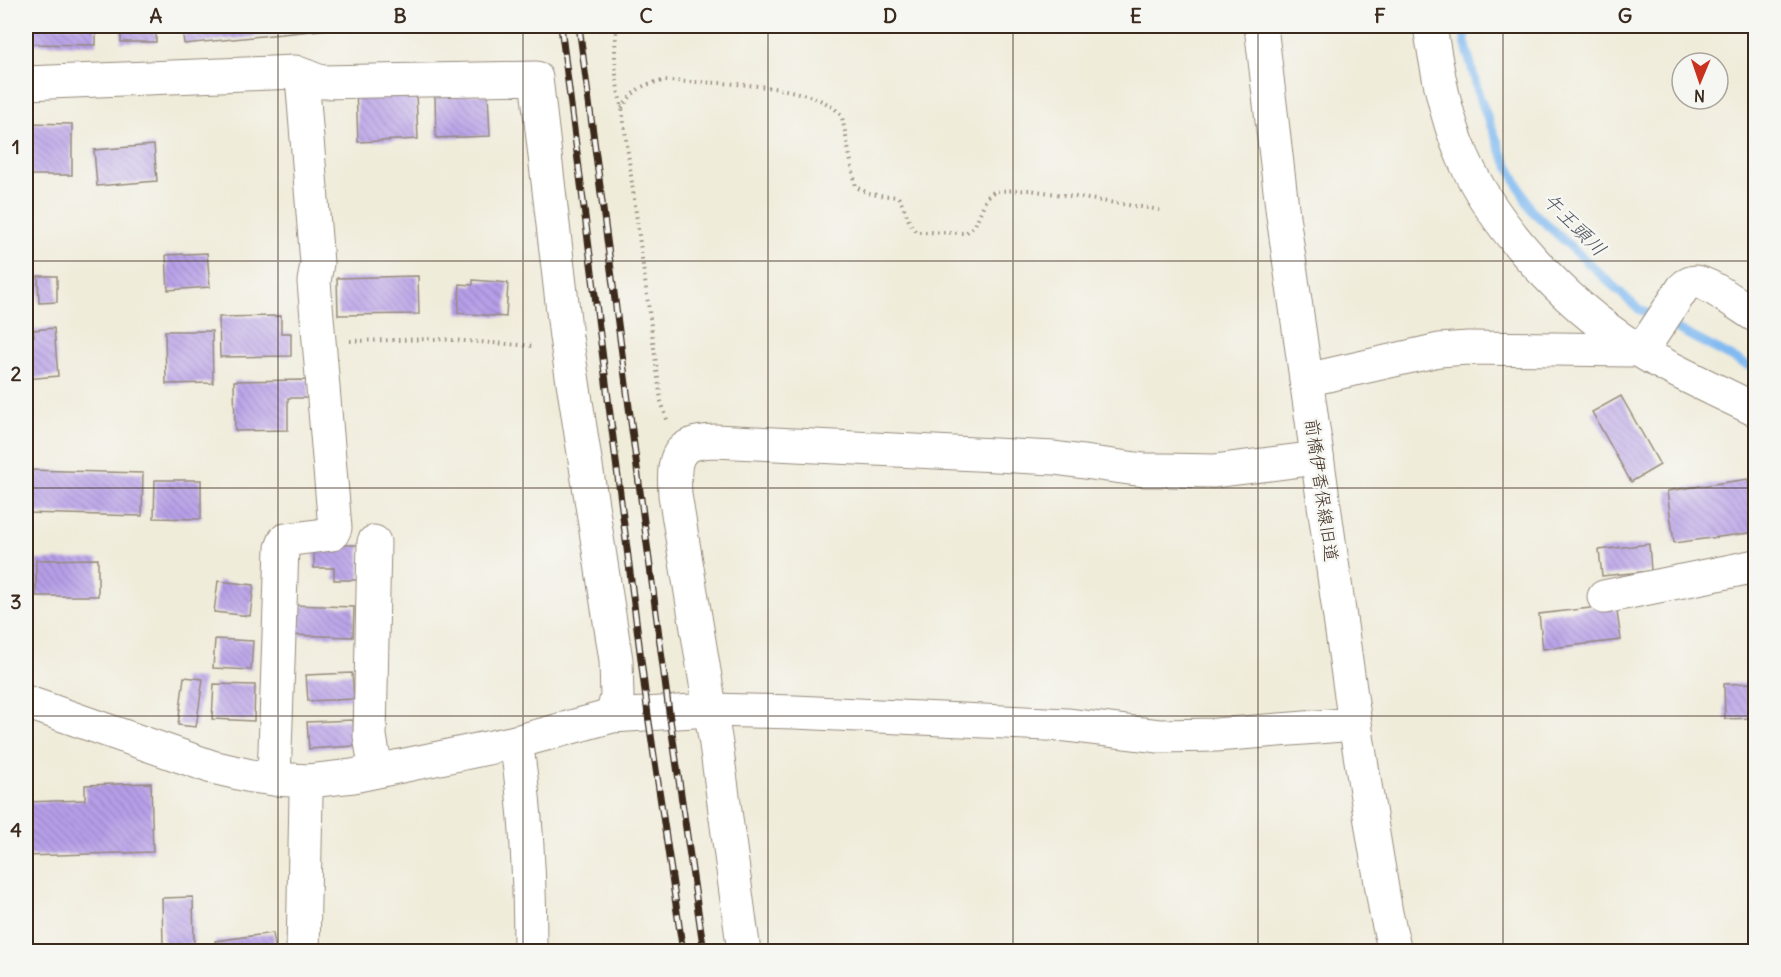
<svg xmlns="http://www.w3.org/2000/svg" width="1781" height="977" viewBox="0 0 1781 977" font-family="Delius,'Klee One',sans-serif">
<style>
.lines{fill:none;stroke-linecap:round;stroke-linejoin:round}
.stream{stroke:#80baf1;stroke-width:9}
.building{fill:url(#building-back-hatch)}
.minor-casing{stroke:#968b7c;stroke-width:35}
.path{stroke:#968b7c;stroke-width:4;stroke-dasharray:1.5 4.5;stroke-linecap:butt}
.minor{stroke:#fff;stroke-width:33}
.rail-casing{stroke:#3b2a1e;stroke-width:7}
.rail{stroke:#f6f6f2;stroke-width:4.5;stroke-dasharray:14;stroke-linecap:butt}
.grid{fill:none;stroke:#3b2a1e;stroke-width:1.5;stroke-opacity:0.55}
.labels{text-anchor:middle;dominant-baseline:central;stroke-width:5;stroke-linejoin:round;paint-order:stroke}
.street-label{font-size:18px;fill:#3b2a1e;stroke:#f6f6f2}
.water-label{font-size:20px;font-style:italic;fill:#50555d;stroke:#f6f6f2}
.neatline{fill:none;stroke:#3b2a1e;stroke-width:2}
.grid-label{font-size:20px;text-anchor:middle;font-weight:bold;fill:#3b2a1e}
</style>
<defs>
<pattern id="building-back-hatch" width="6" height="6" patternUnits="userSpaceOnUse" patternTransform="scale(1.5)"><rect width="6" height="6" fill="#b79fe9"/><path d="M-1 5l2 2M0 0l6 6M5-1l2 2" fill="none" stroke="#9682bc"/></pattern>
</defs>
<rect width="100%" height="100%" fill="#f6f6f2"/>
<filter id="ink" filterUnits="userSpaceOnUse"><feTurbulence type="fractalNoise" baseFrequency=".0167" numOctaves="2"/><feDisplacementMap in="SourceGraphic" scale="12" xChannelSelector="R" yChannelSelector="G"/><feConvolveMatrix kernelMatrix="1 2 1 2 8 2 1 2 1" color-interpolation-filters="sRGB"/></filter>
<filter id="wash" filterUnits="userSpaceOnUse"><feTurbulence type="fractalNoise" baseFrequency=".008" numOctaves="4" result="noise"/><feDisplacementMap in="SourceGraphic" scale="24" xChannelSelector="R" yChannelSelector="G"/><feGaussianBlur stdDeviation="1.35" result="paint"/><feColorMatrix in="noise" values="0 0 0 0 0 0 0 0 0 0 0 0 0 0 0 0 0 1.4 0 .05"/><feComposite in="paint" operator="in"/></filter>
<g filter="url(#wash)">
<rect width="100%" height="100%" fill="#f0ecda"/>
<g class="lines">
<polyline class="stream" points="1465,26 1465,41 1479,96 1501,151 1531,210 1637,308 1756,370"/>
</g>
<g id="blocks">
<g class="building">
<polygon points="26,26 96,26 96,45 26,44"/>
<rect x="121" y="26" width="35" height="16"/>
<polygon points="182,26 350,26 350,27 184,44"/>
<polygon points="356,88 416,93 418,139 358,142"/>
<polygon points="488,94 490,136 436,138 435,96"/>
<polygon points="26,123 72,124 72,175 26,175"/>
<polygon points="154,145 157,181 97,186 94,150"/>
<polygon points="207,253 210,287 168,290 166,255"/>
<polygon points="38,276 57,276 57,302 39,303"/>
<polygon points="418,276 419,314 338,315 337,278"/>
<polygon points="473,280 508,283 506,317 458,313 460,284 473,285"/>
<polygon points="281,316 281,333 291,333 291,356 220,357 219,317"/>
<polygon points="54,328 58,376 26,379 26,336 34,336 33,330"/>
<polygon points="165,331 212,331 213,383 166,384"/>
<polygon points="309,380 309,398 288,398 288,430 235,431 234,381"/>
<polygon points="1621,396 1660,465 1631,482 1592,412"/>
<polygon points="26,470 143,473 142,516 26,513"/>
<polygon points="1748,479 1756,532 1674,543 1667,491"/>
<polygon points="155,480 201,480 201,519 154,518"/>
<polygon points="1649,544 1651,571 1602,576 1599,550"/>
<polygon points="314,545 360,545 360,580 334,580 334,568 314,568"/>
<polygon points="98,559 98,596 36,596 36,560"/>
<polygon points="218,581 254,585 250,616 214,612"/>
<polygon points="290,605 354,607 353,637 289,635"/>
<polygon points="1616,605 1621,640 1543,649 1539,614"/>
<polygon points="215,639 253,641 251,670 213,668"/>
<polygon points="352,673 354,699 308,701 306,675"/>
<polygon points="184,677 203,679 196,727 178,725"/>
<polygon points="1756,683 1756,718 1725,719 1724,684"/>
<polygon points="214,684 255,685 254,721 212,719"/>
<polygon points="353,720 355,746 309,749 307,722"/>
<polygon points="151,783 153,852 26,856 26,802 85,800 85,785"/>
<polygon points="193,897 194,944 163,945 162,898"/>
<polygon points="273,933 276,952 216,952 215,941"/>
</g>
</g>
</g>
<g filter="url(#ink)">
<use href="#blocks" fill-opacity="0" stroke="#968b7c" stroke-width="1.5"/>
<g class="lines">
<defs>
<g id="minor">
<polyline points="1261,26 1283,216 1355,724 1386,913 1395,952"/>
<path d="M1430,26c7,44 15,90 33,131 34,77 115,159 187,200 34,19 70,35 106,53"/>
<polyline points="26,83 295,72 321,82 536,78 566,337 616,660 617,697 612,716"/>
<path d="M1306,380l133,-30 29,-2 163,2 15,-6 37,-56c4,-4 7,-6 13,-6 12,0 48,27 60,34"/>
<polyline points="374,542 370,736 376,771"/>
<polyline points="1604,597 1756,566"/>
<path d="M26,702l186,65 39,9 23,3 35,2 44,-5 163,-34c11,69 14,139 14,210"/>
<polyline points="516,742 612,716 710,710 795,712 1067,725 1159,736 1216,735 1355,724"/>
<polyline points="274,779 282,548 285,540 332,534 335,528 314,282 317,263 303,89 306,76"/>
<polyline points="303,952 306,795 309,781"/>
<path d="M744,952l-28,-208 -41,-249c-2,-37 0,-53 40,-54l339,17 90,12h20l50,1 103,-13"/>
</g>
</defs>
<use href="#minor" class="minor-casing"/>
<g class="path">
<path d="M617,26c-4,29 -2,54 5,82l39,293 7,22"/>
<path d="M622,108c12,-18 21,-25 42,-27 41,2 156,0 178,36l14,70 14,7 28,3c8,11 9,25 18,35l50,1 9,-8 12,-28 8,-6 35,-1 131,20"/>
<polyline points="350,341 438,339 534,346"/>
</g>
<use href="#minor" class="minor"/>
<defs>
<g id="rail">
<polyline points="561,26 648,715 683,952"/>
<polyline points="579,26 669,712 704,952"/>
</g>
</defs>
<use href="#rail" class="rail-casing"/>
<use href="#rail" class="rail"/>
</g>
</g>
<path class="grid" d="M278,26v926M523,26v926M768,26v926M1013,26v926M1258,26v926M1503,26v926M26,261h1730M26,488h1730M26,716h1730"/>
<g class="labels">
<g class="street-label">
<text transform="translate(1322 490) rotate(82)">前橋伊香保線旧道</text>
</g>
<g class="water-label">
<text transform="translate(1575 224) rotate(45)">午王頭川</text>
</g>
</g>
<rect width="1781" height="977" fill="none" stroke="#f6f6f2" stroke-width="66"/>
<g transform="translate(1700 81) rotate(182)"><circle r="28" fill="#f6f6f2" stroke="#aba49d" stroke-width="1.5"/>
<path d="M0-4.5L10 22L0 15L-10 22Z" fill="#c8321e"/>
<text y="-9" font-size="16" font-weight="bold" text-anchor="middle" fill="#3b2a1e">N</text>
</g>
<rect x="33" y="33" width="1715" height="911" class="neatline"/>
<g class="grid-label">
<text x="156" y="23">A</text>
<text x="400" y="23">B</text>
<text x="646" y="23">C</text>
<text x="890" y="23">D</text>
<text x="1136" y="23">E</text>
<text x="1380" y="23">F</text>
<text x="1625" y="23">G</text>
<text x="16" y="154">1</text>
<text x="16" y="381">2</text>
<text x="16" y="609">3</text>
<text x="16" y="837">4</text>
</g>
</svg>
